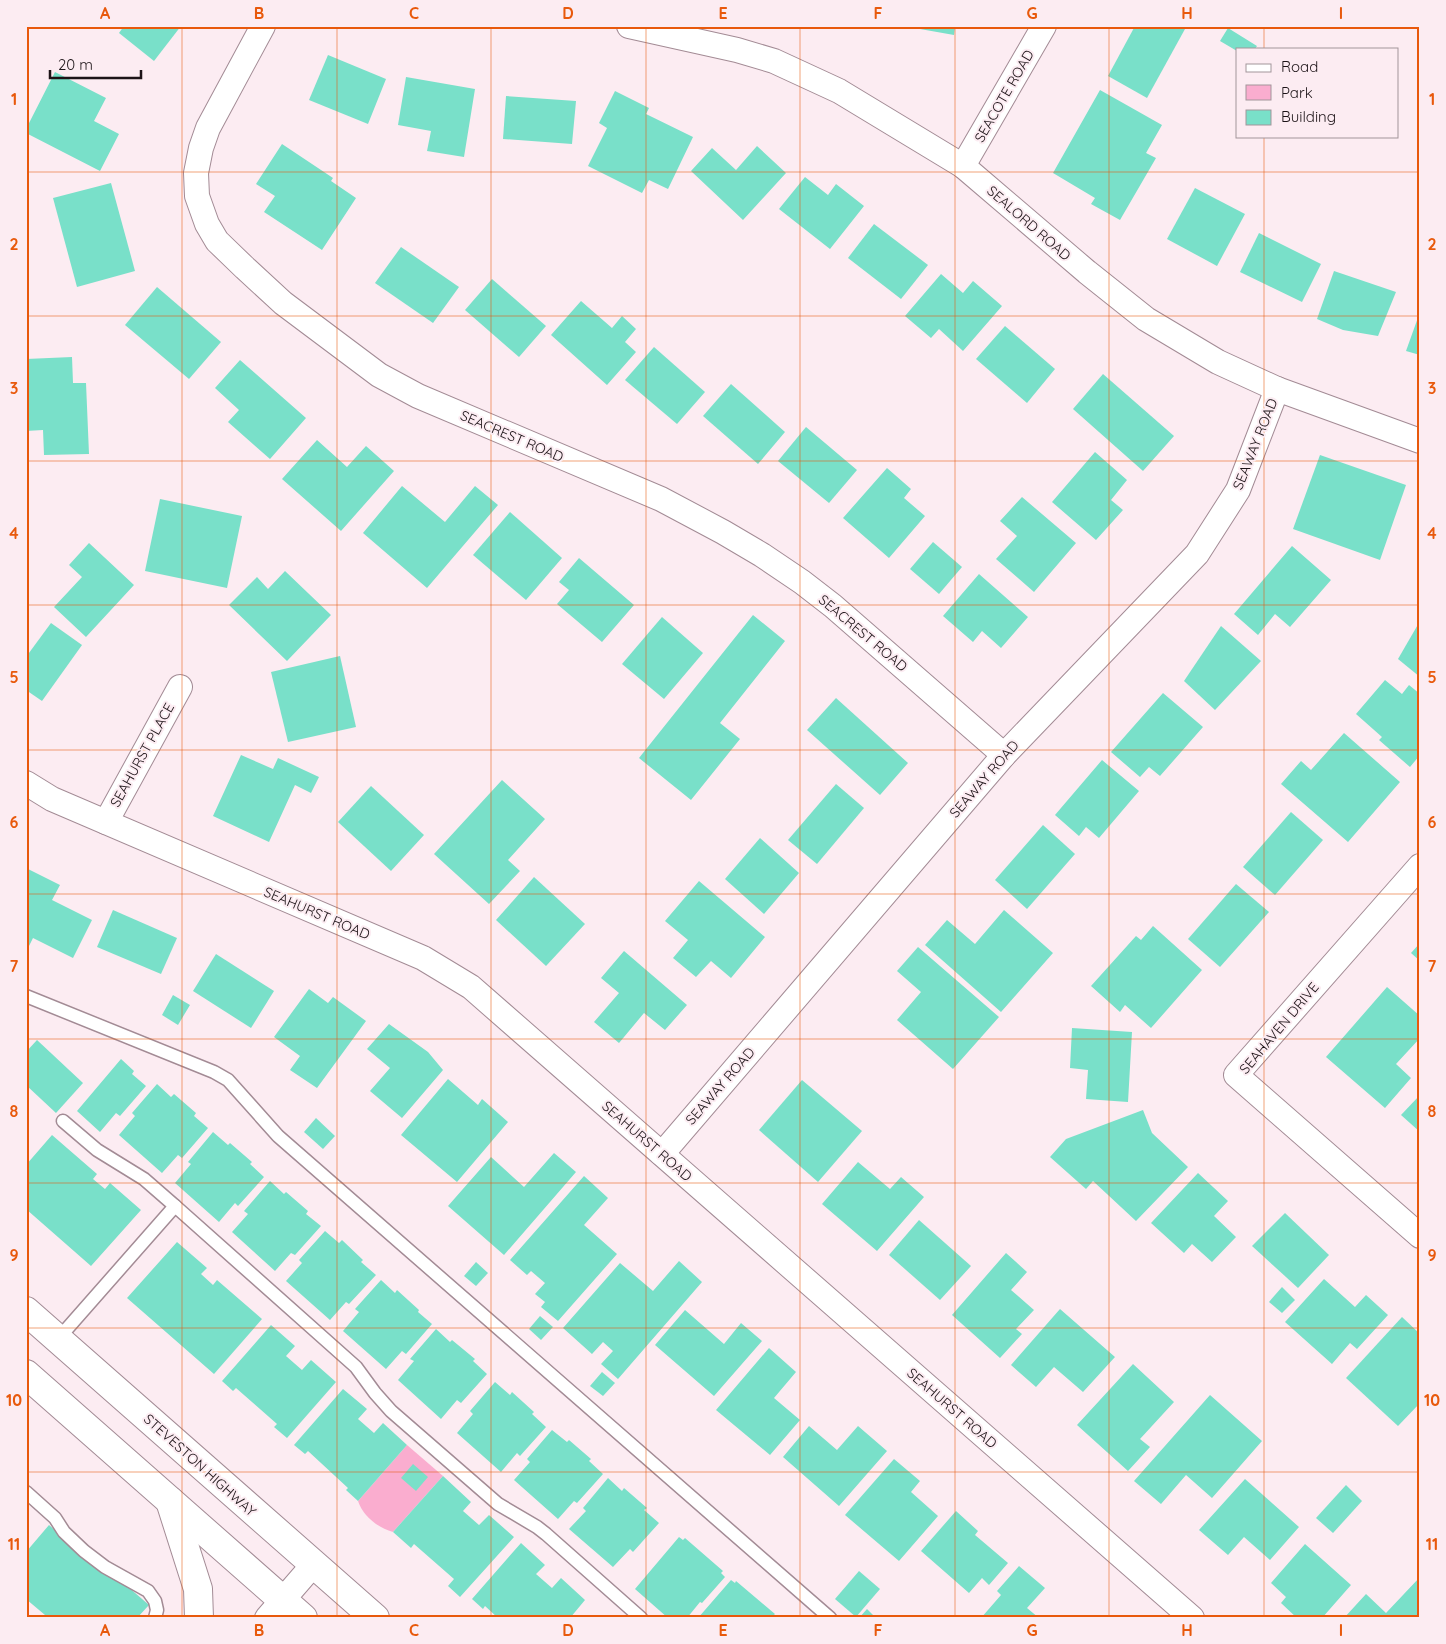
<svg xmlns="http://www.w3.org/2000/svg" width="1446" height="1644" viewBox="0 0 1446 1644" font-family="Quicksand,sans-serif">
<style>
.green{fill:#faadcf}
.building{fill:#79e0c9}
.lines{fill:none;stroke-linecap:round;stroke-linejoin:round}
.lane-casing{stroke:#a38b95;stroke-width:15}
.street-casing{stroke:#a38b95;stroke-width:26}
.secondary-casing{stroke:#a38b95;stroke-width:30}
.lane{stroke:#fff;stroke-width:12}
.street{stroke:#fff;stroke-width:24}
.secondary{stroke:#fff;stroke-width:28}
.grid{fill:none;stroke:#e8590c;stroke-width:1;stroke-opacity:0.55}
.labels{text-anchor:middle;dominant-baseline:central;stroke-width:4;stroke-linejoin:round;paint-order:stroke}
.street-label{font-size:14px;fill:#1c1317;stroke:#fcecf2}
.neatline{fill:none;stroke:#e8590c;stroke-width:2}
.grid-label{font-size:16px;text-anchor:middle;font-weight:bold;fill:#e8590c}
</style>
<rect width="100%" height="100%" fill="#fcecf2"/>
<path class="green" d="M407,1445l36,31 -50,56c-15,-4 -30,-16 -35,-31z"/>
<g class="building">
<polygon points="124,26 181,26 154,61 119,33"/>
<polygon points="903,26 955,26 954,35"/>
<polygon points="1135,26 1180,26 1185,29 1147,98 1108,76"/>
<polygon points="1228,28 1257,46 1255,49 1237,49 1237,51 1220,41"/>
<polygon points="328,55 386,79 368,124 309,100"/>
<polygon points="55,72 106,98 94,121 119,134 100,171 26,133 26,129"/>
<polygon points="406,77 475,89 464,157 427,151 431,131 398,125"/>
<polygon points="1100,90 1162,125 1146,153 1156,158 1120,220 1091,204 1095,198 1053,173"/>
<polygon points="615,91 649,108 646,114 693,137 668,189 649,180 642,193 588,166 607,128 599,123"/>
<polygon points="506,96 576,101 572,144 503,139"/>
<polygon points="282,144 333,178 331,181 356,198 322,250 264,212 275,196 256,184"/>
<polygon points="757,146 786,173 743,220 691,171 712,148 736,170"/>
<polygon points="805,177 828,195 836,184 864,206 830,249 779,209"/>
<polygon points="111,183 135,271 77,287 53,198"/>
<polygon points="1195,188 1245,214 1217,266 1167,239"/>
<polygon points="874,224 928,265 901,299 848,258"/>
<polygon points="1259,233 1321,264 1302,302 1240,272"/>
<polygon points="401,247 459,287 433,323 375,283"/>
<polygon points="1334,271 1396,292 1378,336 1343,330 1317,319"/>
<polygon points="941,274 963,293 973,281 1002,306 963,351 939,329 931,338 905,316"/>
<polygon points="492,279 546,326 519,357 465,310"/>
<polygon points="157,287 221,342 189,379 125,325"/>
<polygon points="581,301 612,328 622,316 636,329 625,342 636,352 607,385 551,335"/>
<polygon points="1420,312 1420,355 1406,351"/>
<polygon points="1005,326 1055,369 1027,403 976,359"/>
<polygon points="654,347 705,392 677,424 625,380"/>
<polygon points="72,357 73,383 86,383 89,454 44,455 43,430 26,431 26,359"/>
<polygon points="240,360 306,418 270,459 228,422 239,410 215,388"/>
<polygon points="1103,374 1174,436 1143,471 1073,409"/>
<polygon points="731,384 785,432 758,464 703,416"/>
<polygon points="806,427 857,470 829,503 778,461"/>
<polygon points="317,440 347,467 366,446 394,471 341,531 282,479"/>
<polygon points="1095,452 1127,480 1111,500 1123,510 1096,540 1052,502"/>
<polygon points="1320,455 1406,485 1380,560 1293,529"/>
<polygon points="887,468 911,489 904,498 925,516 889,558 843,518"/>
<polygon points="402,486 445,522 475,486 498,505 427,588 363,533"/>
<polygon points="1022,497 1076,543 1034,592 996,559 1017,536 1000,521"/>
<polygon points="160,499 242,516 227,588 145,571"/>
<polygon points="510,512 562,558 526,600 473,555"/>
<polygon points="933,542 962,567 939,594 910,569"/>
<polygon points="89,543 134,585 86,637 54,607 82,577 69,565"/>
<polygon points="1292,546 1331,580 1290,627 1275,614 1258,635 1234,614"/>
<polygon points="579,558 634,605 602,642 557,604 569,590 559,582"/>
<polygon points="285,571 331,615 287,661 229,605 257,577 268,589"/>
<polygon points="979,574 1028,617 1001,648 982,631 973,642 943,616"/>
<polygon points="753,615 785,641 720,723 740,739 691,800 639,758"/>
<polygon points="662,617 703,653 664,699 622,664"/>
<polygon points="1420,621 1420,677 1398,659"/>
<polygon points="51,623 82,645 42,701 26,690 26,657"/>
<polygon points="1221,626 1261,661 1215,710 1184,681"/>
<polygon points="340,656 356,727 288,742 271,672"/>
<polygon points="1385,680 1402,694 1409,685 1420,694 1420,755 1410,767 1379,740 1382,737 1356,714"/>
<polygon points="1163,693 1203,727 1160,776 1149,767 1140,777 1111,752"/>
<polygon points="836,698 908,763 880,795 807,730"/>
<polygon points="1344,733 1400,782 1348,842 1281,784 1301,761 1311,770"/>
<polygon points="241,755 273,769 278,758 319,777 311,793 295,785 269,842 213,816"/>
<polygon points="1102,760 1139,791 1099,838 1086,827 1079,836 1055,815"/>
<polygon points="502,780 545,819 508,860 520,871 489,904 434,854"/>
<polygon points="836,784 864,808 817,864 788,840"/>
<polygon points="371,786 424,835 391,871 338,822"/>
<polygon points="1291,812 1323,840 1275,895 1243,867"/>
<polygon points="1043,825 1075,854 1027,909 995,880"/>
<polygon points="760,838 799,873 764,914 725,879"/>
<polygon points="26,868 60,885 52,900 92,920 73,958 33,938 26,952"/>
<polygon points="534,877 585,924 546,966 496,920"/>
<polygon points="699,881 765,937 731,978 711,961 696,977 673,958 688,940 665,921"/>
<polygon points="1236,884 1269,912 1220,967 1188,939"/>
<polygon points="113,910 177,938 161,974 97,947"/>
<polygon points="1004,910 1053,953 1001,1012 925,945 947,920 975,944"/>
<polygon points="1153,926 1202,970 1151,1028 1125,1005 1120,1012 1091,986 1136,936 1141,940"/>
<polygon points="1420,943 1420,961 1411,953"/>
<polygon points="918,947 999,1017 953,1069 897,1020 921,992 897,971"/>
<polygon points="624,951 687,1005 665,1030 644,1013 619,1043 594,1022 619,993 601,978"/>
<polygon points="216,954 274,991 251,1028 193,991"/>
<polygon points="1387,987 1420,1016 1420,1038 1396,1064 1411,1078 1385,1108 1326,1057"/>
<polygon points="309,989 328,1003 333,997 366,1021 317,1088 290,1070 300,1056 274,1037"/>
<polygon points="173,995 190,1005 178,1025 162,1015"/>
<polygon points="389,1024 428,1052 443,1070 402,1118 370,1091 390,1068 367,1049"/>
<polygon points="1072,1028 1132,1032 1128,1102 1086,1099 1088,1070 1070,1068"/>
<polygon points="37,1040 83,1083 56,1113 26,1085 26,1052"/>
<polygon points="121,1059 134,1071 132,1074 146,1086 120,1116 116,1113 100,1132 77,1111"/>
<polygon points="448,1079 478,1105 482,1099 508,1122 457,1182 401,1135"/>
<polygon points="802,1080 862,1131 818,1182 759,1130"/>
<polygon points="157,1084 171,1097 174,1094 196,1113 194,1116 208,1128 182,1158 178,1155 162,1173 119,1135 135,1116 132,1113"/>
<polygon points="1420,1095 1420,1132 1401,1115"/>
<polygon points="1143,1110 1152,1133 1188,1167 1136,1221 1093,1181 1086,1189 1050,1157 1066,1139"/>
<polygon points="316,1118 335,1136 323,1149 304,1132"/>
<polygon points="213,1132 228,1145 230,1143 252,1162 250,1164 264,1177 238,1206 235,1203 219,1222 175,1183 191,1164 188,1162"/>
<polygon points="52,1135 97,1174 93,1179 105,1189 110,1183 141,1210 91,1266 26,1209 26,1165"/>
<polygon points="554,1153 576,1172 504,1255 448,1206 491,1157 524,1187"/>
<polygon points="858,1162 890,1189 901,1177 924,1197 877,1251 822,1204"/>
<polygon points="1198,1173 1228,1201 1214,1216 1236,1237 1212,1262 1192,1244 1184,1253 1151,1223"/>
<polygon points="584,1176 608,1198 584,1225 617,1254 558,1321 541,1307 545,1302 535,1294 545,1283 531,1271 527,1275 510,1260"/>
<polygon points="270,1181 284,1194 286,1192 308,1211 306,1214 321,1226 295,1255 291,1253 275,1271 232,1232 248,1214 244,1211"/>
<polygon points="1285,1213 1329,1255 1298,1288 1252,1246"/>
<polygon points="919,1220 971,1266 940,1300 889,1255"/>
<polygon points="325,1231 339,1243 342,1240 363,1260 361,1262 376,1275 349,1304 346,1302 330,1320 286,1281 302,1263 299,1260"/>
<polygon points="177,1242 207,1268 201,1274 213,1285 217,1280 262,1319 214,1374 127,1298"/>
<polygon points="1006,1253 1027,1272 1011,1290 1034,1310 1016,1329 1022,1334 1000,1358 952,1315"/>
<polygon points="679,1261 702,1282 618,1379 601,1364 613,1351 603,1342 592,1354 563,1328 620,1263 653,1291"/>
<polygon points="476,1262 488,1273 476,1286 464,1276"/>
<polygon points="1324,1279 1355,1307 1366,1295 1388,1315 1357,1349 1350,1343 1332,1364 1285,1322"/>
<polygon points="381,1280 395,1293 397,1290 419,1310 418,1312 432,1324 406,1354 402,1351 386,1369 343,1331 359,1312 355,1309"/>
<polygon points="1282,1287 1295,1300 1282,1313 1269,1302"/>
<polygon points="1060,1309 1115,1357 1083,1392 1054,1367 1036,1387 1011,1365"/>
<polygon points="685,1310 724,1344 741,1323 762,1341 714,1396 655,1345"/>
<polygon points="540,1316 553,1327 541,1340 529,1329"/>
<polygon points="1402,1317 1420,1334 1420,1403 1398,1426 1346,1378"/>
<polygon points="271,1325 295,1346 286,1356 302,1370 311,1360 336,1382 287,1438 274,1427 277,1424 236,1388 233,1391 222,1381"/>
<polygon points="436,1329 450,1342 452,1340 475,1359 473,1361 487,1374 461,1403 457,1400 441,1419 398,1380 414,1361 410,1359"/>
<polygon points="769,1348 796,1372 774,1398 800,1420 770,1455 716,1410"/>
<polygon points="1133,1364 1174,1402 1140,1439 1150,1447 1128,1471 1077,1425"/>
<polygon points="602,1372 615,1383 603,1396 590,1386"/>
<polygon points="495,1382 510,1395 512,1392 534,1412 532,1414 546,1427 520,1456 517,1453 501,1472 457,1433 473,1414 470,1411"/>
<polygon points="343,1389 367,1409 358,1419 374,1433 383,1423 407,1445 358,1501 346,1490 348,1488 308,1451 305,1454 294,1445"/>
<polygon points="1210,1395 1262,1441 1212,1498 1186,1475 1161,1504 1134,1481"/>
<polygon points="809,1426 837,1450 858,1426 887,1451 839,1506 783,1457"/>
<polygon points="552,1430 567,1442 569,1440 591,1459 589,1461 603,1474 577,1503 574,1501 558,1519 514,1480 530,1462 527,1459"/>
<polygon points="894,1459 920,1481 911,1492 938,1516 899,1561 845,1515"/>
<polygon points="413,1464 428,1477 416,1491 401,1478"/>
<polygon points="443,1476 471,1502 463,1511 479,1525 489,1515 514,1537 460,1597 448,1586 454,1579 414,1544 411,1548 393,1532"/>
<polygon points="608,1478 622,1491 624,1488 647,1508 644,1510 659,1523 633,1552 630,1549 613,1567 569,1529 586,1511 583,1508"/>
<polygon points="1245,1479 1299,1527 1270,1560 1244,1537 1228,1555 1199,1530"/>
<polygon points="1346,1485 1362,1501 1333,1533 1316,1518"/>
<polygon points="956,1511 978,1531 975,1535 1008,1563 989,1585 982,1578 969,1593 921,1551"/>
<polygon points="49,1525 108,1577 112,1573 149,1605 137,1618 43,1618 45,1615 26,1599 26,1552"/>
<polygon points="679,1537 683,1540 685,1538 723,1571 721,1573 725,1577 702,1603 700,1602 687,1618 668,1618 635,1589"/>
<polygon points="521,1543 545,1565 536,1574 552,1588 561,1578 585,1600 570,1618 498,1618 485,1606 483,1609 472,1599"/>
<polygon points="1305,1544 1351,1585 1322,1618 1297,1618 1281,1603 1286,1597 1271,1583"/>
<polygon points="1019,1566 1045,1588 1027,1608 1039,1618 981,1618 1001,1595 997,1591"/>
<polygon points="859,1571 880,1589 856,1617 835,1599"/>
<polygon points="1420,1577 1420,1618 1344,1618 1366,1594 1386,1613"/>
<polygon points="731,1580 735,1583 736,1581 775,1614 773,1616 775,1618 698,1618"/>
<polygon points="867,1609 876,1618 859,1618"/>
</g>
<g class="lines">
<defs>
<g id="lane">
<polyline points="26,996 214,1072 228,1080 278,1136 830,1618"/>
<polyline points="63,1121 97,1150 144,1179 175,1206"/>
<polyline points="58,1339 175,1206 356,1367 375,1393 391,1411 498,1504 537,1527 546,1534 641,1618"/>
<polyline points="26,1492 55,1518 64,1532 84,1551 105,1567 148,1591 155,1601 157,1610 155,1618"/>
</g>
<g id="street">
<polyline points="263,26 208,128 201,148 196,173 197,196 207,224 217,241 245,268 283,303 379,375 418,396 661,499 723,532 762,555 802,582 833,606 1004,755"/>
<polyline points="629,26 737,50 774,61 839,91 963,166 1087,272 1146,319 1218,362 1277,389 1420,441"/>
<polyline points="963,166 1044,26"/>
<polyline points="26,783 52,799 423,958 471,987 1192,1618"/>
<polyline points="106,822 180,687"/>
<polyline points="1420,866 1236,1075 1420,1236"/>
<polyline points="662,1154 1004,755 1197,554 1238,490 1277,389"/>
<polyline points="267,1618 313,1565"/>
</g>
<g id="secondary">
<polyline points="26,1311 375,1618"/>
<polyline points="26,1374 303,1618"/>
<polyline points="170,1501 198,1589 199,1618"/>
</g>
</defs>
<use href="#lane" class="lane-casing"/>
<use href="#street" class="street-casing"/>
<use href="#secondary" class="secondary-casing"/>
<use href="#lane" class="lane"/>
<use href="#street" class="street"/>
<use href="#secondary" class="secondary"/>
</g>
<path class="grid" d="M182,26v1592M337,26v1592M491,26v1592M646,26v1592M800,26v1592M955,26v1592M1109,26v1592M1264,26v23M1264,136v1482M26,172h1394M26,316h1394M26,461h1394M26,605h1394M26,750h1394M26,894h1394M26,1039h1394M26,1183h1394M26,1328h1394M26,1472h1394"/>
<g class="labels">
<g class="street-label">
<text transform="translate(1004 96) rotate(-60)">SEACOTE ROAD</text>
<text transform="translate(1029 223) rotate(41)">SEALORD ROAD</text>
<text transform="translate(512 436) rotate(23)">SEACREST ROAD</text>
<text transform="translate(1255 444) rotate(-68)">SEAWAY ROAD</text>
<text transform="translate(863 633) rotate(40)">SEACREST ROAD</text>
<text transform="translate(142 755) rotate(-61)">SEAHURST PLACE</text>
<text transform="translate(984 779) rotate(-49)">SEAWAY ROAD</text>
<text transform="translate(317 913) rotate(23)">SEAHURST ROAD</text>
<text transform="translate(1279 1028) rotate(-50)">SEAHAVEN DRIVE</text>
<text transform="translate(720 1086) rotate(-49)">SEAWAY ROAD</text>
<text transform="translate(647 1141) rotate(41)">SEAHURST ROAD</text>
<text transform="translate(952 1408) rotate(41)">SEAHURST ROAD</text>
<text transform="translate(200 1465) rotate(42)">STEVESTON HIGHWAY</text>
</g>
</g>
<rect width="1446" height="1644" fill="none" stroke="#fcecf2" stroke-width="55"/>
<rect x="1236" y="48" width="162" height="90" fill="#fcecf2" stroke="#a2959a"/>
<rect x="1246" y="64" width="25" height="8" fill="#ffffff" stroke="#a2959a"/>
<text x="1281" y="72" font-size="15" fill="#1c1317">Road</text>
<rect x="1246" y="85" width="25" height="15" fill="#faadcf" stroke="#a2959a"/>
<text x="1281" y="98" font-size="15" fill="#1c1317">Park</text>
<rect x="1246" y="110" width="25" height="15" fill="#79e0c9" stroke="#a2959a"/>
<text x="1281" y="122" font-size="15" fill="#1c1317">Building</text>
<path d="M50 70v8h91v-8" fill="none" stroke="#1c1317" stroke-width="2.5"/>
<text x="58" y="70" font-size="15" fill="#1c1317" stroke="#fcecf2" stroke-width="4" paint-order="stroke">20 m</text>
<rect x="28" y="28" width="1390" height="1588" class="neatline"/>
<g class="grid-label">
<text x="105" y="19">A</text>
<text x="259" y="19">B</text>
<text x="414" y="19">C</text>
<text x="568" y="19">D</text>
<text x="723" y="19">E</text>
<text x="878" y="19">F</text>
<text x="1032" y="19">G</text>
<text x="1187" y="19">H</text>
<text x="1341" y="19">I</text>
<text x="14" y="105">1</text>
<text x="1432" y="105">1</text>
<text x="14" y="250">2</text>
<text x="1432" y="250">2</text>
<text x="14" y="394">3</text>
<text x="1432" y="394">3</text>
<text x="14" y="539">4</text>
<text x="1432" y="539">4</text>
<text x="14" y="683">5</text>
<text x="1432" y="683">5</text>
<text x="14" y="828">6</text>
<text x="1432" y="828">6</text>
<text x="14" y="972">7</text>
<text x="1432" y="972">7</text>
<text x="14" y="1117">8</text>
<text x="1432" y="1117">8</text>
<text x="14" y="1261">9</text>
<text x="1432" y="1261">9</text>
<text x="14" y="1406">10</text>
<text x="1432" y="1406">10</text>
<text x="14" y="1550">11</text>
<text x="1432" y="1550">11</text>
<text x="105" y="1636">A</text>
<text x="259" y="1636">B</text>
<text x="414" y="1636">C</text>
<text x="568" y="1636">D</text>
<text x="723" y="1636">E</text>
<text x="878" y="1636">F</text>
<text x="1032" y="1636">G</text>
<text x="1187" y="1636">H</text>
<text x="1341" y="1636">I</text>
</g>
</svg>
